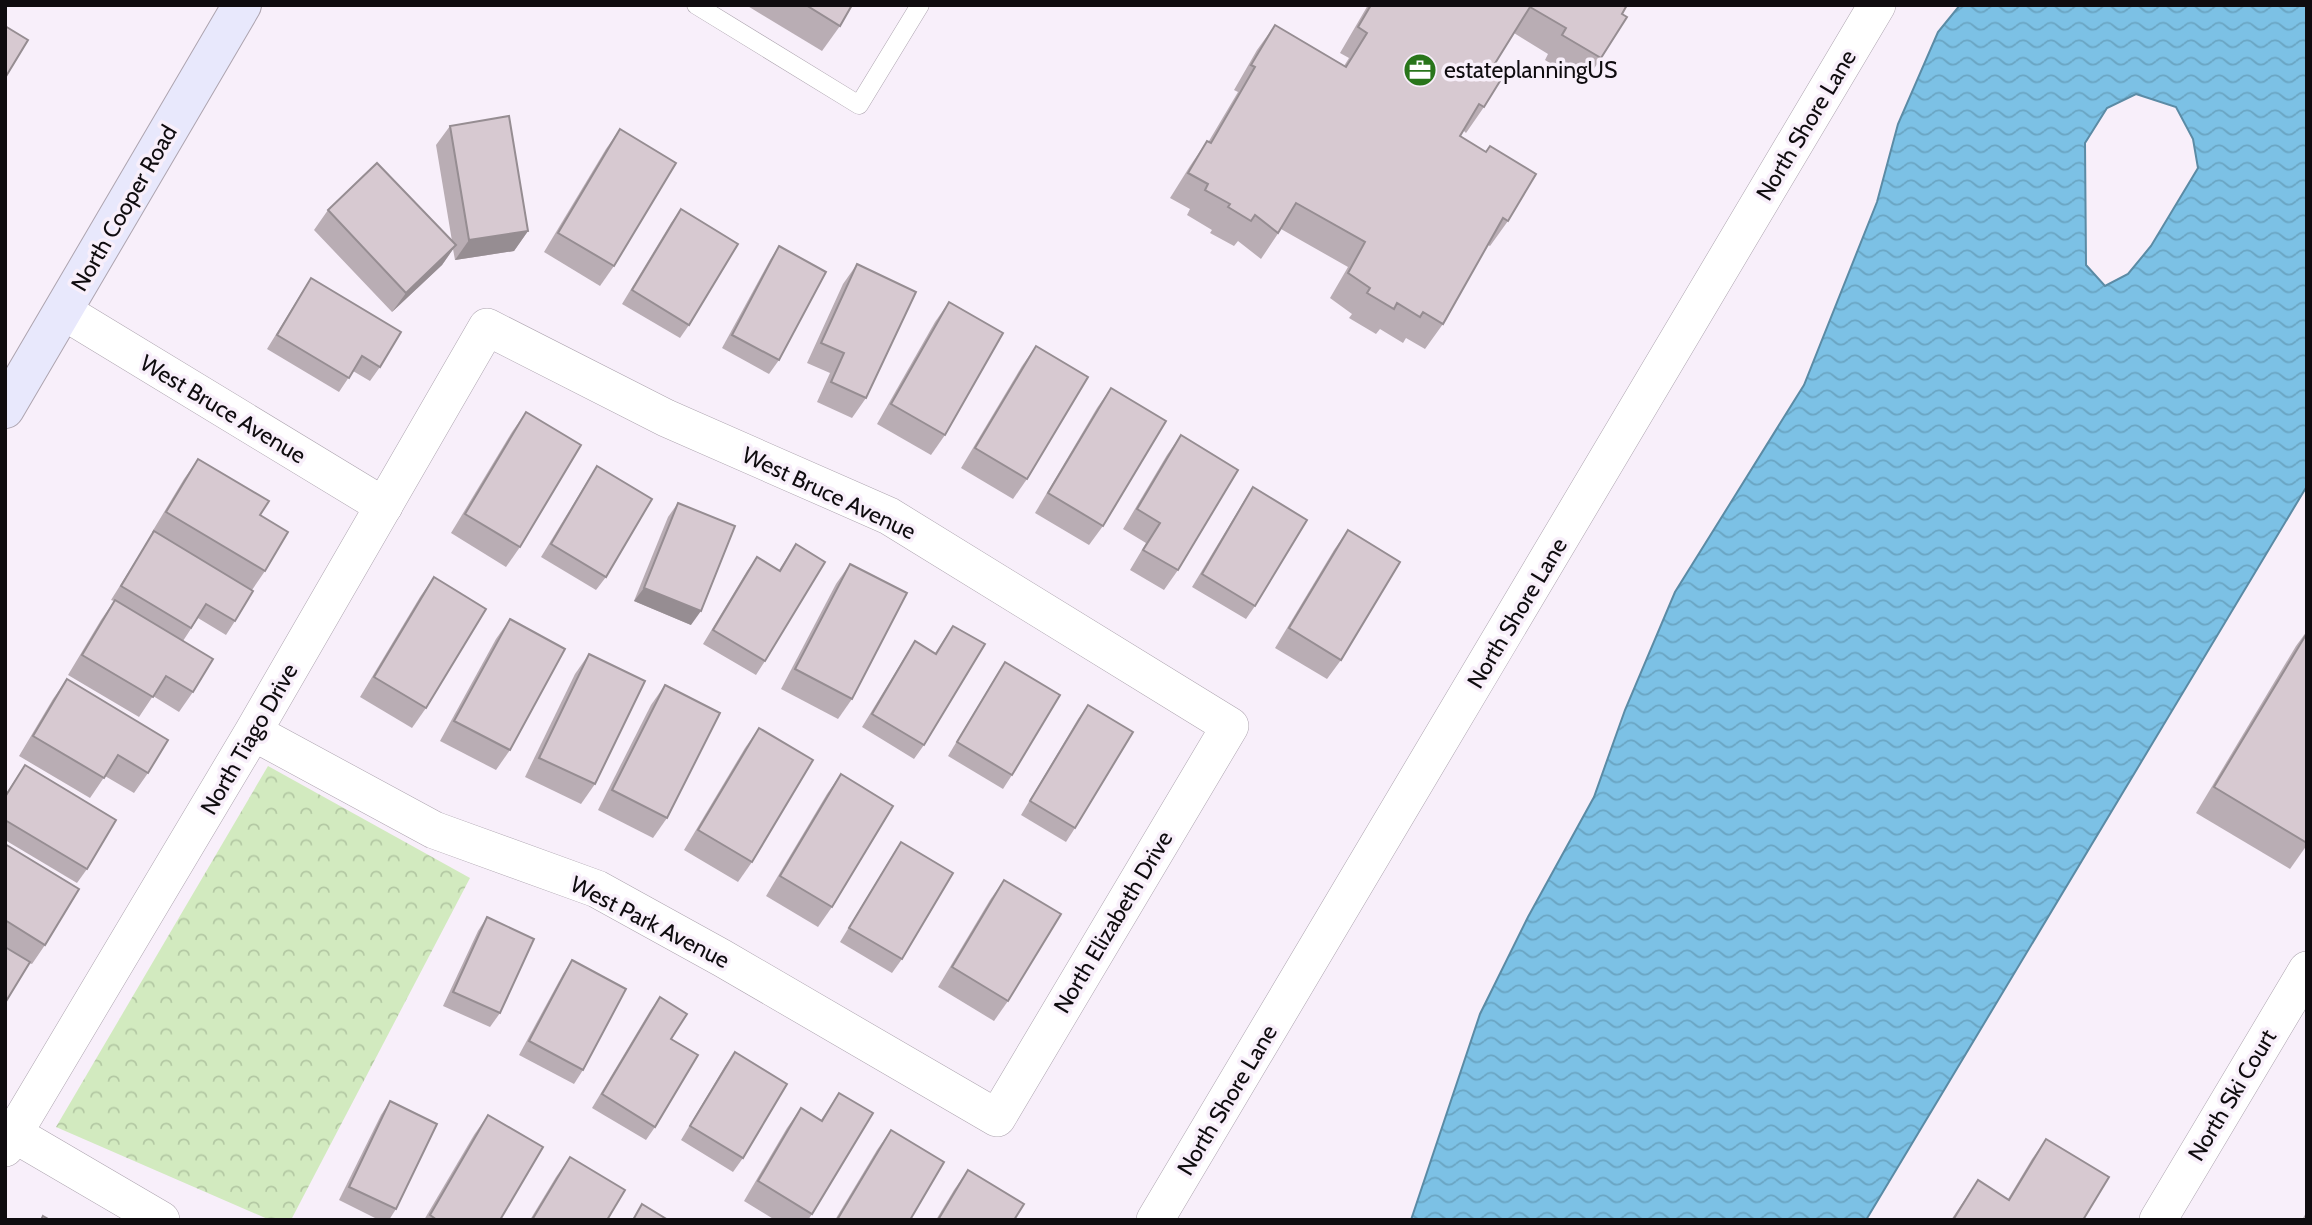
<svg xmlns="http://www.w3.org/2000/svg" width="2312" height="1225" viewBox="0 0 2312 1225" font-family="Cabin,sans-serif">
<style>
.park{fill:url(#park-crowns)}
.water{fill:url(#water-waves);stroke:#5b8ba5;stroke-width:2;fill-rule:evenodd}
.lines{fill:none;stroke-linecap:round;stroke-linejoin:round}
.service-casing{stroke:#ada4af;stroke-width:19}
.minor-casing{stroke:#ada4af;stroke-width:38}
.secondary-casing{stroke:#ada4af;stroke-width:40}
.service{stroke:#fff;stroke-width:18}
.minor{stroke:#fff;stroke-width:37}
.secondary{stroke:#e8e8fc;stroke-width:38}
.wall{fill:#b9adb4}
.shaded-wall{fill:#968d92}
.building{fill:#d7c9d1;stroke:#968d92;stroke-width:2}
.labels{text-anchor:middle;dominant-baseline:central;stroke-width:7;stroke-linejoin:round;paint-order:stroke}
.poi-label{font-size:23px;fill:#0f0c0f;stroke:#f8effa;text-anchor:start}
.street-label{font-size:23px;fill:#0f0c0f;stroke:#f8effa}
</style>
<defs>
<pattern id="park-crowns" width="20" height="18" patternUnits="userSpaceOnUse" patternTransform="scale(1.75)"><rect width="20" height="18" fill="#d2eabf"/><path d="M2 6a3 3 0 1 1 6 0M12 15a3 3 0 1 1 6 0" fill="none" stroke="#b3c8a3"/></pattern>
<pattern id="water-waves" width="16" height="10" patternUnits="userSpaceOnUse" patternTransform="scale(1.75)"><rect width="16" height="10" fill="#7cc1e5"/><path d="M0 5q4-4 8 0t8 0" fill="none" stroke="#6aa5c3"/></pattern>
</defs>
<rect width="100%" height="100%" fill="#f8effa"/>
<polygon class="park" points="268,766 470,878 291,1220 270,1220 56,1127"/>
<path class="water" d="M1960,5h347v481l-441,734h-455l69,-206 48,-97 66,-120 31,-87 50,-118 129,-207 73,-183 21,-78 40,-92zM2136,94l40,13 17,32 5,29 -47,78 -23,28 -23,12 -19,-21 -1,-122 22,-35z"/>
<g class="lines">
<defs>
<polyline id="service" points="696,5 859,105 920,5"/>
<g id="minor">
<polyline points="63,311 384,506"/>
<polyline points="14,1134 161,1220"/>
<polyline points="5,1148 253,732 487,327 666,418 889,516 1230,726 997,1118 722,958 597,889 434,830 253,732"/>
<polyline points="1155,1220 1877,5"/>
<polyline points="2158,1220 2307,970"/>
</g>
<polyline id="secondary" points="5,409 242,5"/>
</defs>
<use href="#service" class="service-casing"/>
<use href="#minor" class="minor-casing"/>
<use href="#secondary" class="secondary-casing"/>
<use href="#service" class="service"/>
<use href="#minor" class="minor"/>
<use href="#secondary" class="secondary"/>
</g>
<g class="wall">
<polygon points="746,5 852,5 840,26 822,51"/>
<polygon points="1368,5 1627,5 1622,14 1601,58 1584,84 1545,60 1548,54 1514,33 1494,65 1484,107 1466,133 1463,130 1460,136 1508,221 1490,246 1488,245 1443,324 1425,349 1406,338 1403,343 1380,329 1376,334 1349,318 1352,314 1330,298 1348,267 1281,229 1261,259 1238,241 1234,246 1210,233 1212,230 1187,215 1190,209 1170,198 1190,166 1207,141 1209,141 1238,92 1234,90 1257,50 1275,25 1344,66 1349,58 1340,53"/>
<polygon points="450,126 528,231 514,251 455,260 453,249 442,265 392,312 314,230 328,210 452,241 436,145"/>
<polygon points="620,129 614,266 600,286 544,252 606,149"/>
<polygon points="681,209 689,325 680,338 622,304 671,223"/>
<polygon points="779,246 779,360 769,374 722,348 770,260"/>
<polygon points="857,264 866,398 852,418 817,402 830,373 807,363 843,284"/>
<polygon points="311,278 380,367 370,381 353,371 339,392 267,349 302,292"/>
<polygon points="949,302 945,435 931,455 877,424 935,322"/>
<polygon points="1036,346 1027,479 1013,499 961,468 1022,366"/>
<polygon points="1111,388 1103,526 1089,545 1035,513 1097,408"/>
<polygon points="526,412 520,547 506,567 451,533 512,432"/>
<polygon points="1181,435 1178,570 1164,590 1130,570 1146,543 1123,529 1167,455"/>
<polygon points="198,459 260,515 265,571 252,590 235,621 226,635 198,618 183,641 193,692 179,712 153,696 139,717 68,675 101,620 114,601 111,600 153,533 152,532 184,479"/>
<polygon points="597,466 606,577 596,590 541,557 588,480"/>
<polygon points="1253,487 1255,606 1246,619 1192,587 1244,501"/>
<polygon points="678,503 691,625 634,601 668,517"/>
<polygon points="1348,530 1341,660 1327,679 1275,648 1334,550"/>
<polygon points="796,544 765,661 756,675 703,644 747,571 757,557 779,570"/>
<polygon points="850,564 852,699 838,719 781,689 836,584"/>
<polygon points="434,577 426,708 412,728 360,697 420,597"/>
<polygon points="510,619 510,750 496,770 440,741 496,639"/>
<polygon points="953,626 924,745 914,759 862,727 906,655 915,641 935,653"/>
<polygon points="2307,631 2307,845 2290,869 2196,813 2296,646"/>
<polygon points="589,654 595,784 581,804 525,777 575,674"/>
<polygon points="1005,662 1012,775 1003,789 948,756 996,676"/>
<polygon points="67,679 148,773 134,793 105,776 90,798 19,756 53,699"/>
<polygon points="665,685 667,818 653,838 598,810 651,705"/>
<polygon points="1088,705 1075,828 1066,842 1021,815 1078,719"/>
<polygon points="759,728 752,862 738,882 684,850 745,748"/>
<polygon points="25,765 87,869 77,883 5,840 5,795"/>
<polygon points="841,774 832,907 818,927 766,896 827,794"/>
<polygon points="901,842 902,959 892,973 840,942 892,856"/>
<polygon points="5,844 45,945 32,964 29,963 5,1003"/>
<polygon points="1004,880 1008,1001 994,1021 938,987 990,900"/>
<polygon points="487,917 500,1013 490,1027 443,1006 478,931"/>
<polygon points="572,960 583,1070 574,1084 519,1055 563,974"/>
<polygon points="660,997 671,1039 655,1127 646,1140 592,1108 650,1011"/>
<polygon points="735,1052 743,1158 733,1172 681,1140 725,1066"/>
<polygon points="839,1093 812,1214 808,1220 775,1220 744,1201 787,1128 801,1108 821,1120"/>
<polygon points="390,1101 396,1209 389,1220 379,1220 339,1200 381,1115"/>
<polygon points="488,1115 500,1220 424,1220 474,1135"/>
<polygon points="891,1130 910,1220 835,1220 877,1150"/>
<polygon points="2046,1139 2083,1220 1951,1220 1978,1180 2008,1199 2032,1159"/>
<polygon points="570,1157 607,1220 530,1220 556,1177"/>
<polygon points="968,1170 1014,1220 936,1220 954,1190"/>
<polygon points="2307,1211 2307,1220 2302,1220"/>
</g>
<g class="shaded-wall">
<polygon points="528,231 514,251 455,260 469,240"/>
<polygon points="456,245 442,265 392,312 406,293"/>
<polygon points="644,588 701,611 691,625 634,601"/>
</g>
<g class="building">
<polygon points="806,5 852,5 840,26"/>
<polygon points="1371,5 1627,5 1622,14 1627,17 1601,58 1562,35 1566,28 1530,7 1494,65 1505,73 1484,107 1479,104 1460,136 1486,152 1490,146 1536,174 1508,221 1503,218 1443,324 1423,312 1420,317 1397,303 1394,309 1367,293 1370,288 1348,273 1365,242 1296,203 1278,233 1255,215 1251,221 1228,207 1230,204 1205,190 1208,184 1188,173 1207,141 1211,143 1255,67 1251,65 1275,25 1346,67 1367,33 1358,27"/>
<polygon points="5,26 28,40 5,78"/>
<polygon points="509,116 528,231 469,240 450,126"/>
<polygon points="620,129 676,163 614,266 558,233"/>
<polygon points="377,163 456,245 406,293 328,210"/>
<polygon points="681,209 738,244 689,325 632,290"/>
<polygon points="779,246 826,272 779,360 732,335"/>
<polygon points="857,264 916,292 866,398 831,382 844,353 821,343"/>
<polygon points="311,278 401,332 380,367 362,356 349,378 277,335"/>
<polygon points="949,302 1003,333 945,435 891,404"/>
<polygon points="1036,346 1088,377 1027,479 975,448"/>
<polygon points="1111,388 1166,421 1103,526 1048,493"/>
<polygon points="526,412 581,445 520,547 465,514"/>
<polygon points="1181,435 1238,470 1178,570 1143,550 1160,523 1137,509"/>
<polygon points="198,459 269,501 260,515 288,532 265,571 166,512"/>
<polygon points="597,466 652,499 606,577 551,544"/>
<polygon points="1253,487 1307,520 1255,606 1202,574"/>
<polygon points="678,503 735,526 701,611 644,588"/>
<polygon points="1348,530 1400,562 1341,660 1289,628"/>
<polygon points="154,531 253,591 235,621 206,604 191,628 121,586"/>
<polygon points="796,544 825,562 765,661 713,630 757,557 780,571"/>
<polygon points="850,564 907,593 852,699 795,669"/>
<polygon points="434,577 486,609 426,708 374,677"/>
<polygon points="115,600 213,659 193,692 166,676 153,697 82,655"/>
<polygon points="510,619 565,649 510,750 454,721"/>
<polygon points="953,626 985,644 924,745 872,714 915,641 936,654"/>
<polygon points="2307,633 2307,843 2214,787"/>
<polygon points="589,654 645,681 595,784 539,758"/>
<polygon points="1005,662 1060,695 1012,775 957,742"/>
<polygon points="67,679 168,740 148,773 118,755 104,778 33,736"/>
<polygon points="665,685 720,713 667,818 612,790"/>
<polygon points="1088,705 1133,732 1075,828 1030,801"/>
<polygon points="759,728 813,760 752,862 698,830"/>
<polygon points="25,765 116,820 87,869 5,820 5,797"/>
<polygon points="841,774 893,806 832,907 780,876"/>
<polygon points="901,842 953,873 902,959 849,928"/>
<polygon points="5,844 79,889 45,945 5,920"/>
<polygon points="1004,880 1061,914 1008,1001 952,967"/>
<polygon points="487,917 534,939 500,1013 453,992"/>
<polygon points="5,947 30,962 5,1003"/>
<polygon points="572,960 626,989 583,1070 529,1041"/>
<polygon points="660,997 687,1014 671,1039 698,1055 655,1127 602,1094"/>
<polygon points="735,1052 787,1084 743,1158 690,1126"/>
<polygon points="839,1093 873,1113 812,1214 758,1181 801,1108 822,1121"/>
<polygon points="390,1101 437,1124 396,1209 349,1187"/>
<polygon points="488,1115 543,1147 500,1220 437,1220 430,1215"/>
<polygon points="891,1130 944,1162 910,1220 837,1220"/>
<polygon points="2046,1139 2109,1177 2083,1220 1953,1220 1978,1180 2009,1200"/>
<polygon points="570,1157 625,1190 607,1220 532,1220"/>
<polygon points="968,1170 1024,1204 1014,1220 938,1220"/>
<polygon points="642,1204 668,1220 633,1220"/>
<polygon points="43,1216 50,1220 41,1220"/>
</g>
<defs>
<symbol id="office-disc" viewBox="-11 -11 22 22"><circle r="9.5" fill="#29751b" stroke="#f8effa"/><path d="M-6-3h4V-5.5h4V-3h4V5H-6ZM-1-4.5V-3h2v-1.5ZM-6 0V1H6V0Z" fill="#fff"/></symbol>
</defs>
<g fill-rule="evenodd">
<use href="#office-disc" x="1401" y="51" width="38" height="38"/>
</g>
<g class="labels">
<g class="poi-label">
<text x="1444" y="70">estateplanningUS</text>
</g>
<g class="street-label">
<text transform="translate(1806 125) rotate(-59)">North Shore Lane</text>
<text transform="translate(124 208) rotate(-60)">North Cooper Road</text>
<text transform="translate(223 409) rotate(31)">West Bruce Avenue</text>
<text transform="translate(829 493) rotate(25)">West Bruce Avenue</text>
<text transform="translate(1517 613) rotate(-59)">North Shore Lane</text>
<text transform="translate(249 739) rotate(-60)">North Tiago Drive</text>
<text transform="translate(650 922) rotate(27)">West Park Avenue</text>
<text transform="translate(1113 922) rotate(-59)">North Elizabeth Drive</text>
<text transform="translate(2232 1095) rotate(-59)">North Ski Court</text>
<text transform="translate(1227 1100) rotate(-59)">North Shore Lane</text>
</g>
</g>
<rect width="2312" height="1225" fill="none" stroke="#0f0c0f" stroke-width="14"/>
</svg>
